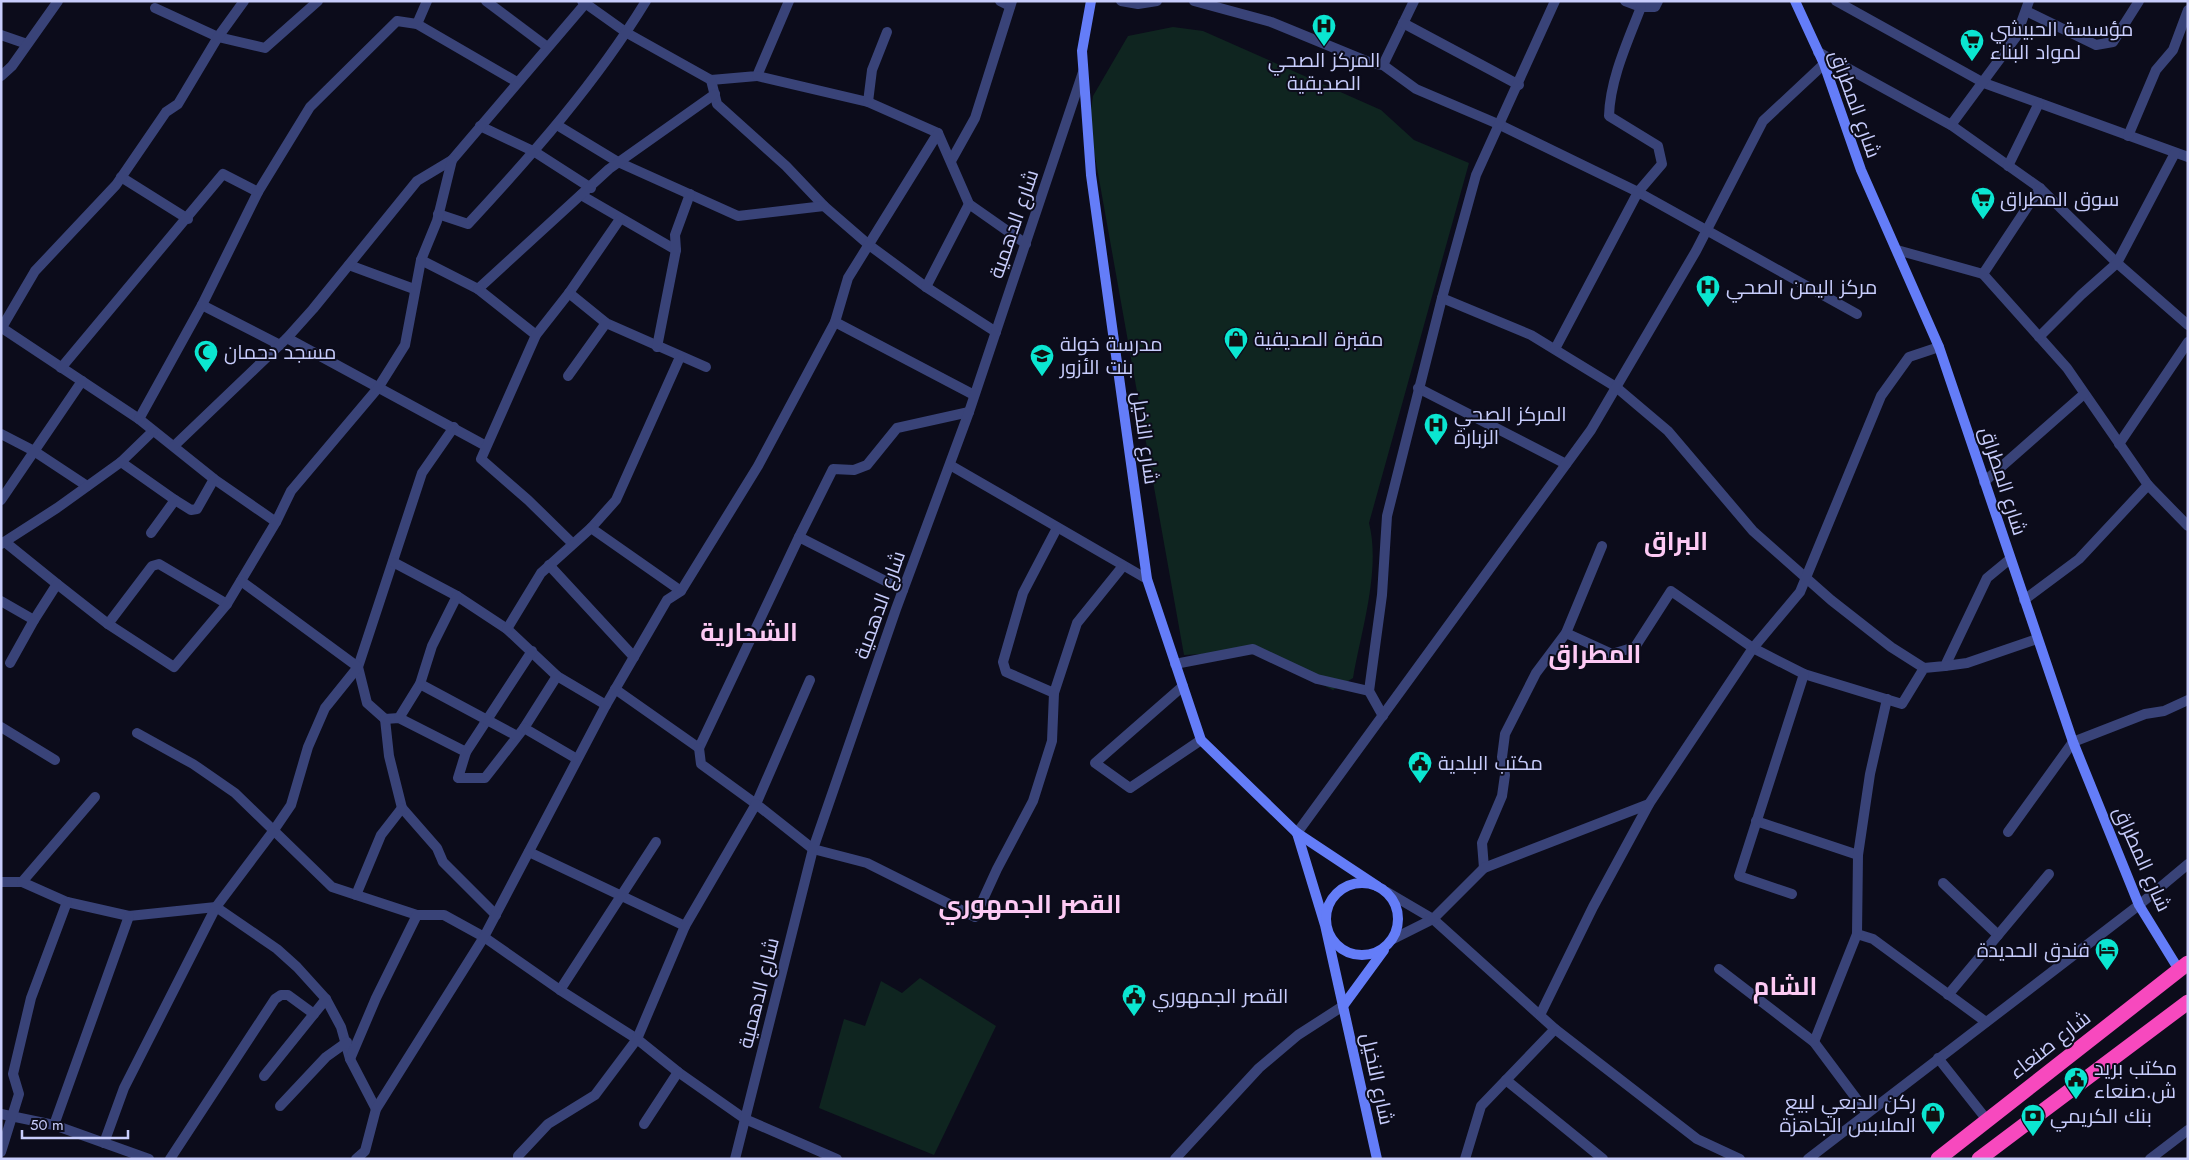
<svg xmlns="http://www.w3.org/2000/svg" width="2189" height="1160" viewBox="0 0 2189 1160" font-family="Jost,Cairo,sans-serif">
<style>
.green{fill:#0f2520}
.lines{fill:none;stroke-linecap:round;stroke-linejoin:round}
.street{stroke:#394378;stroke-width:10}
.secondary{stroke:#647df8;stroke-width:10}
.highway{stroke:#f749be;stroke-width:15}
.labels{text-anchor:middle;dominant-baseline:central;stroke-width:4;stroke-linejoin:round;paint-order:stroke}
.poi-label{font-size:20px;fill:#c8cdfc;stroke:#0c0c1b;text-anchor:start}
.street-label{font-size:20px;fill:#c8cdfc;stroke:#0c0c1b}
.district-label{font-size:25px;font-weight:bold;fill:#fdcaf4;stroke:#0c0c1b}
</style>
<rect width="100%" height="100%" fill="#0c0c1b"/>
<g class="green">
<path d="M1173,27l30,4 178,79 33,30 55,23 -100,360c12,47 -8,108 -16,155l-20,12 -77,-39 -72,4 -95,-532 4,-27 35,-60z"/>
<polygon points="920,978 996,1026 934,1155 819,1108 844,1019 865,1026 881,981 902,993"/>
</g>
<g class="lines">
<g class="street">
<polyline points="486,1 546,46"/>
<polyline points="582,1 627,33 711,80 757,76 789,1"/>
<polyline points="1000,1 1010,6"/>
<polyline points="1121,1 1138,4 1157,1"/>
<polyline points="1194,1 1271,22 1371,63 1383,65 1414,1"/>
<polyline points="1625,1 1641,7 1655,7 1658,1"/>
<polyline points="1836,1 1984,83 2188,157"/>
<polyline points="155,8 218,37 265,48 318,1"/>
<polyline points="2026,11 2096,45 2113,42 2139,1"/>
<polyline points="1403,23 1519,85"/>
<polyline points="417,24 427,1"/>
<polyline points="1,35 27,44"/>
<polyline points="1818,52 1951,125 2040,188 2117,263 2188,325"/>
<polyline points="1383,65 1416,89 1498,124 1638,192 1857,314"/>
<polyline points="1,76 12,66 58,1"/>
<polyline points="757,76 868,102 938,133 969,204 1026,244"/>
<polyline points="711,80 717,104 786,166 824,206 869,245 926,287 996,332"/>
<polyline points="868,102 872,70 887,32"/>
<polyline points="557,125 618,162 738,216 824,206"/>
<polyline points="1951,125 2016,37 2029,1"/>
<polyline points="480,126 535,152 591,188"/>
<polyline points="2128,136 2156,70 2173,50 2188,10"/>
<polyline points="951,161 975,118 1012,1"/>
<polyline points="2008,166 2039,103"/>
<polyline points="121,177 188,219"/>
<polyline points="581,195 676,250"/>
<path d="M438,214l30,10c64,-69 128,-141 178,-223"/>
<polyline points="1897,250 1983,274 2067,368 2148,485 2188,526"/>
<polyline points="421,260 478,289 609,169 715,94"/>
<polyline points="349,265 414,289"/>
<polyline points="1983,274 2040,188"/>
<polyline points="926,287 969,204"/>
<polyline points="478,289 536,335"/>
<polyline points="569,293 606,323 706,367"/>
<polyline points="1442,298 1531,335 1616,387 1668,431 1753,531 1831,600 1891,647 1924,668"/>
<polyline points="202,305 280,345"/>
<polyline points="835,322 974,395"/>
<polyline points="2,328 139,419 214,479 276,522"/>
<polyline points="1,329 35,271 116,185 166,112 178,104 218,37 244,1"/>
<polyline points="2039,337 2081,295 2117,263 2175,153"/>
<polyline points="287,338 486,446"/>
<polyline points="657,347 676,250 675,235 690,194"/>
<path d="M1555,349l83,-157 24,-28 -4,-18 -49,-30c1,-37 19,-75 32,-109"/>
<polyline points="61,368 223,174 258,192"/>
<polyline points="568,376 606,323"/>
<polyline points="1418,388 1566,464"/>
<polyline points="139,419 202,305 258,192 310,107 397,21 417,24 517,82"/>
<polyline points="454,427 422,473 358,667 367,703 385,719 399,718 466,752"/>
<polyline points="1,434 34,451 87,486"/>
<polyline points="2119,444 2188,342"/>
<polyline points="174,446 287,338 313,309 417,181 452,160 585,4"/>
<polyline points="121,462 175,500"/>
<polyline points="950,465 1147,579"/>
<polyline points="1984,482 2084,394"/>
<polyline points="1,500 82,381"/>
<polyline points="591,528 616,500 680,357"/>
<polyline points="151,533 175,500 191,510 197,509 214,479"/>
<polyline points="799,537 833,469 854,470 867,465 897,428 969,412"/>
<polyline points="5,542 57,584"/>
<polyline points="572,543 528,500 481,459 536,335 569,293 620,219"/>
<polyline points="1,544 57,508 121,462 153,431"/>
<polyline points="393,562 457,596 507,629 557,676 606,705"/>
<polyline points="549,565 634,657"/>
<polyline points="2024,600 2079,559 2148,485"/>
<polyline points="1,601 34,620"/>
<polyline points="108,624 152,566 159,564 227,604"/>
<polyline points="507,629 541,573 591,528 681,591"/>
<polyline points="1566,633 1612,654 1635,647 1671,591 1753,648 1804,674 1902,704 1924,668 1945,666 1987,578 2010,559"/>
<polyline points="532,651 466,752 458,778 485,778 524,728 557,676"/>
<polyline points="10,663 34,620 57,584 108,624 174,667 227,604 276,522 291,491 378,388 405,345 421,260 437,221 452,160"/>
<polyline points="1175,664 1253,649 1317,679 1369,691"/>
<polyline points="1945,666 1967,663 2037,639"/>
<polyline points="420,684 517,736"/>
<polyline points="1183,686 1095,763 1130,788 1201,740"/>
<polyline points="615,689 699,748 799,537 903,590"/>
<polyline points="1054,693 1006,672 1003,662 1023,593 1057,528"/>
<polyline points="1383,716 1369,691 1382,595 1387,516 1442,298 1476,175 1555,1"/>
<polyline points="399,718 420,684 432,646 457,596"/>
<polyline points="385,719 389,756 402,808 437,848 443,862 496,915"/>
<polyline points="1,727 55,760"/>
<polyline points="524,728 577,759"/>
<polyline points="137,733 193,764 235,793 332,887 417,915"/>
<polyline points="699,748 701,764 756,804 810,680"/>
<polyline points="1756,821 1858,855"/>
<polyline points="2008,832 2073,742 2145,714 2164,711 2188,700"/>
<polyline points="1297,833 1591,430 1696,251 1763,121 1824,64"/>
<polyline points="529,852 685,926"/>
<polyline points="1484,868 1482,843 1502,796 1505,775 1502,757 1505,734 1536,673 1566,633 1602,546"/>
<polyline points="1,882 22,882 67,902 129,916 216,907 277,949 297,967 326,999 341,1027 350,1059 376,1109"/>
<polyline points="22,882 95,797"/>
<polyline points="1943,883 1998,935"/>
<polyline points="1387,892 1433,919 1555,1029 1697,1139 1740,1159"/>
<polyline points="1792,894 1739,876 1804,674"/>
<polyline points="356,895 381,835 402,808"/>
<polyline points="1857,934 1873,939 1986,1022"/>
<polyline points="1393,939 1433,919 1484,868 1649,804"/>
<polyline points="1719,969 1814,1042 1867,1113"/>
<polyline points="560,990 656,842"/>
<polyline points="1948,995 2049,874"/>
<polyline points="1540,1015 1593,907 1649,804 1753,648 1800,592 1881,396 1909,357 1939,347"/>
<polyline points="1814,1042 1857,934 1858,855 1870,774 1887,699"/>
<polyline points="1938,1058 1987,1120"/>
<polyline points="350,1059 376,998 417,915 444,915 484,937 560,990 637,1039 678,1072 745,1119 837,1159"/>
<polyline points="264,1076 326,999"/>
<polyline points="1506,1080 1603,1159"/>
<polyline points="280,1106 326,1057 347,1042"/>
<polyline points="1,1114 54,1125 149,1159"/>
<polyline points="644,1124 678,1072"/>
<polyline points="54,1125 129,916"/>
<polyline points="104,1143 124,1088 216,907 274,830 291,805 308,747 325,708 358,667 241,581"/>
<polyline points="1,1152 19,1094 13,1074 31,998 67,902"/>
<polyline points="170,1159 275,999 281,995 288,995 314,1014"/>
<polyline points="356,1159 365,1151 376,1109 484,937 606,705 667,600 681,591 758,466 835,322 848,278 938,133"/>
<polyline points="518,1159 518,1156 548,1124 595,1095 637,1039 685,926 756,804 813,849 867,863 975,917 997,869 1033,801 1052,741 1054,693 1077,623 1123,566"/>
<polyline points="735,1159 813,849 896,609 969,412 1083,72"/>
<polyline points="1175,1159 1259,1068 1298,1035 1343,1006"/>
<polyline points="1465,1159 1481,1106 1555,1029"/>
<polyline points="1808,1159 2139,905 2188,864"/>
<polyline points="2150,1159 2188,1130"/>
</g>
<g class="secondary">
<polyline points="1091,1 1082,51 1091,175 1147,579 1201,740 1297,833 1377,886"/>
<polyline points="1795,1 1824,64 1861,170 1939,347 2073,742 2139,905 2179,970"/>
<polyline points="1297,833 1325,925 1377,1159"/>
<circle cx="1362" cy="919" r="36"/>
<polyline points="1343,1006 1384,950"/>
</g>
<g class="highway">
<polyline points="1938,1159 2188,963"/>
<polyline points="1979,1159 2188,1002"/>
</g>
</g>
<defs>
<symbol id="hospital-pin" viewBox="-11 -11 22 30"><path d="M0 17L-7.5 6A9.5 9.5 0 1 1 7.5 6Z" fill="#0be6d1" stroke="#0c0c1b"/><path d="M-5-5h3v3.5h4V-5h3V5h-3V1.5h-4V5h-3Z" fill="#111"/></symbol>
<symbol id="supermarket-pin" viewBox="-11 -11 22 30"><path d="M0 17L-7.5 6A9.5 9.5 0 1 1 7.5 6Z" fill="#0be6d1" stroke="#0c0c1b"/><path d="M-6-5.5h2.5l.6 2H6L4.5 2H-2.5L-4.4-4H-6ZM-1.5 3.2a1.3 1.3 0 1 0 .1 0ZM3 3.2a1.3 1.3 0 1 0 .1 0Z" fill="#111"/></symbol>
<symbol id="shop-pin" viewBox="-11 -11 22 30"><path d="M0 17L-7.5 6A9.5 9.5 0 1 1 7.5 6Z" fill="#0be6d1" stroke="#0c0c1b"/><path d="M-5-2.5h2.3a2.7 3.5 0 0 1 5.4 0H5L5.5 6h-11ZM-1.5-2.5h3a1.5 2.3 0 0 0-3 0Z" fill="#111"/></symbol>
<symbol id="mosque-pin" viewBox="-11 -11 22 30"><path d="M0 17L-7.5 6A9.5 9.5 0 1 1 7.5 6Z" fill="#0be6d1" stroke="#0c0c1b"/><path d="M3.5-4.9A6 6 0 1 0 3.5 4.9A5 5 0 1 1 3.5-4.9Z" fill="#111"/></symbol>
<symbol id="school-pin" viewBox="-11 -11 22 30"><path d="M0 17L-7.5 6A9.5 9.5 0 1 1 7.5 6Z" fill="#0be6d1" stroke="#0c0c1b"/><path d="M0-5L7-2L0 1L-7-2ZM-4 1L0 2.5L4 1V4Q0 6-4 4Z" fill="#111"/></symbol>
<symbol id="civic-pin" viewBox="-11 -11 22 30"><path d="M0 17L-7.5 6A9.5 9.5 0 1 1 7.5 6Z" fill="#0be6d1" stroke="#0c0c1b"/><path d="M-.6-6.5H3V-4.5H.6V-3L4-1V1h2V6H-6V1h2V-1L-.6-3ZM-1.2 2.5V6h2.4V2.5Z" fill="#111"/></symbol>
<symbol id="hotel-pin" viewBox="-11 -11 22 30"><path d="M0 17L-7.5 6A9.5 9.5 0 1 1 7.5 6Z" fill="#0be6d1" stroke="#0c0c1b"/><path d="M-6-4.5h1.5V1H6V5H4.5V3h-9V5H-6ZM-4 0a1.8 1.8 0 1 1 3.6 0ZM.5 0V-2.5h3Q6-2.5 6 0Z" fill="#111"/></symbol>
<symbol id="bank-pin" viewBox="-11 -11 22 30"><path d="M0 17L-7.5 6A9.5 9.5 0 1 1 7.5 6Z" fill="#0be6d1" stroke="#0c0c1b"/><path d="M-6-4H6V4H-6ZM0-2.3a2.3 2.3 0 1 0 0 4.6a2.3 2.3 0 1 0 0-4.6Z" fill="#111"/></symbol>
</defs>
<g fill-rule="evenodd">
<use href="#hospital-pin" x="1310" y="12" width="28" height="38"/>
<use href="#supermarket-pin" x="1958" y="27" width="28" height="38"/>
<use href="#supermarket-pin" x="1969" y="185" width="28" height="38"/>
<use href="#hospital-pin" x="1694" y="273" width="28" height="38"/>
<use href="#shop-pin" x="1222" y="325" width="28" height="38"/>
<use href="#mosque-pin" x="192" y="338" width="28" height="38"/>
<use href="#school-pin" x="1028" y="342" width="28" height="38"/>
<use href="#hospital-pin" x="1422" y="411" width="28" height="38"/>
<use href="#civic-pin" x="1406" y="749" width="28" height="38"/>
<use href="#hotel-pin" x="2093" y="936" width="28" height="38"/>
<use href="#civic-pin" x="1120" y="982" width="28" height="38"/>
<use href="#civic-pin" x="2062" y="1065" width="28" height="38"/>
<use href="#shop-pin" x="1919" y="1100" width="28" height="38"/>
<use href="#bank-pin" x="2019" y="1102" width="28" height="38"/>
</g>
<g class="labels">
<g class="poi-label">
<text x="1990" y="29">مؤسسة الحبيشي<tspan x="1990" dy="23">لمواد البناء</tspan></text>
<text x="1324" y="60" text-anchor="middle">المركز الصحي<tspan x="1324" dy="23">الصديقية</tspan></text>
<text x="2000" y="199">سوق المطراق</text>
<text x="1726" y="287">مركز اليمن الصحي</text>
<text x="1254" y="339">مقبرة الصديقية</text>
<text x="1060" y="344">مدرسة خولة<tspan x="1060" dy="23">بنت الأزور</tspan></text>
<text x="224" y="352">مسجد دحمان</text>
<text x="1454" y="414">المركز الصحي<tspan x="1454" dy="23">الزبارة</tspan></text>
<text x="1438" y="763">مكتب البلدية</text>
<text x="2090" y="950" text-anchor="end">فندق الحديدة</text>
<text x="1152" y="996">القصر الجمهوري</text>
<text x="2094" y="1068">مكتب بريد<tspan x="2094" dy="23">ش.صنعاء</tspan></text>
<text x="1916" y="1102" text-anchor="end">ركن الدبعي لبيع<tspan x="1916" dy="23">الملابس الجاهزة</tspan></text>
<text x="2050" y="1116">بنك الكريمي</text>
</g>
<g class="street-label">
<text transform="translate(1855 104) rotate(70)">شارع المطراق</text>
<text transform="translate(1014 224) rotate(-71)">شارع الدهمية</text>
<text transform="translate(1145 438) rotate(82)">شارع النخيل</text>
<text transform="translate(2003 481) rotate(72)">شارع المطراق</text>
<text transform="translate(880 605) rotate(-70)">شارع الدهمية</text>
<text transform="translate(2142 859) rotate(66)">شارع المطراق</text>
<text transform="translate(759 993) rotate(-76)">شارع الدهمية</text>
<text transform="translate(2050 1045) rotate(-38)">شارع صنعاء</text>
<text transform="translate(1377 1079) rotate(78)">شارع النخيل</text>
</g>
<g class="district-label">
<text x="1676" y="541">البراق</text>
<text x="749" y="632">الشحارية</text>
<text x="1595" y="654">المطراق</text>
<text x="1030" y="904">القصر الجمهوري</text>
<text x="1785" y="986">الشام</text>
</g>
</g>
<rect width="2189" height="1160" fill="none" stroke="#c8cdfc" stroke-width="5"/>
<path d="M22 1130v8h106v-8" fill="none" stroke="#c8cdfc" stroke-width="2.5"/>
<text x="30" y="1130" font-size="15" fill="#c8cdfc" stroke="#0c0c1b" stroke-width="4" paint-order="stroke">50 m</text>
</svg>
